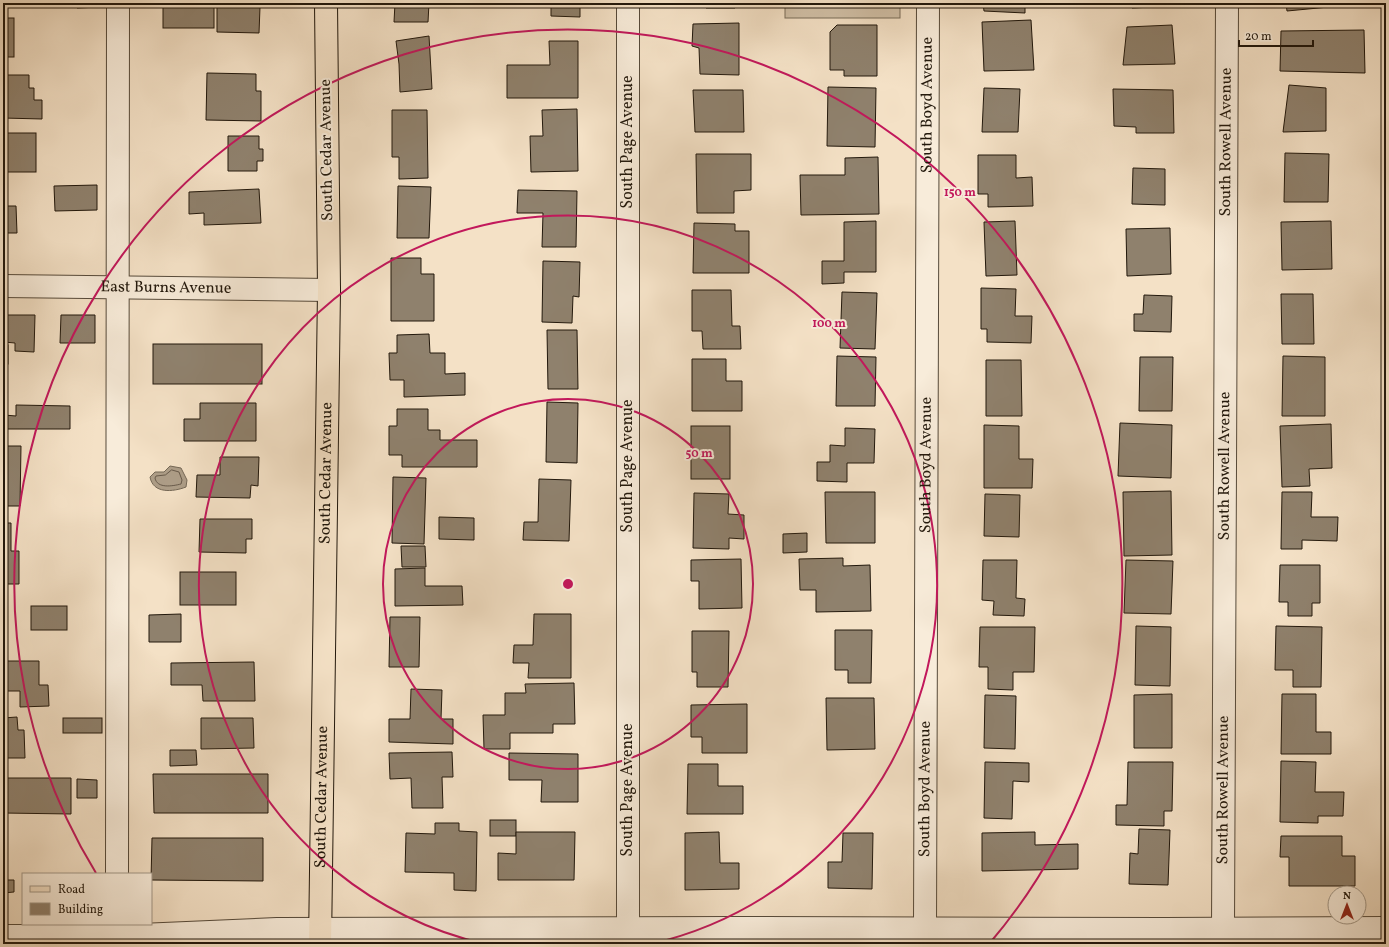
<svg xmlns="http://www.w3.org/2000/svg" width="1389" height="947" viewBox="0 0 1389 947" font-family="Vollkorn,serif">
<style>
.green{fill:#d0bfa6;stroke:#796c59}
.water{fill:#ad9d87;stroke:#756856}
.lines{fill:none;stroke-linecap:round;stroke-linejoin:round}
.shore{stroke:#685a4a;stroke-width:1}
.building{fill:#8f816d;stroke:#22180c}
.minor-casing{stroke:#564a3a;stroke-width:24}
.major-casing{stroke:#22180c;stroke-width:24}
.minor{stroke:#f8ecda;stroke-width:22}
.major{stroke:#f4e1c6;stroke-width:22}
.ring{fill:none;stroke:#c2185b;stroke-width:2}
.labels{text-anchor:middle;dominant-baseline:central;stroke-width:4;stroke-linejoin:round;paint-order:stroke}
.street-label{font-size:16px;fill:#22180c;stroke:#f8ecda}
.centre{fill:#c2185b;stroke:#f8ecda;stroke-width:2}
.ring-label{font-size:12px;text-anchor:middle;font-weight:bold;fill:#c2185b;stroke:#f8ecda;stroke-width:4;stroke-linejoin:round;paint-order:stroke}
</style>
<rect width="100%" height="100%" fill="#f4e1c6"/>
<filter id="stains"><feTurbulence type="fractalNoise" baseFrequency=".005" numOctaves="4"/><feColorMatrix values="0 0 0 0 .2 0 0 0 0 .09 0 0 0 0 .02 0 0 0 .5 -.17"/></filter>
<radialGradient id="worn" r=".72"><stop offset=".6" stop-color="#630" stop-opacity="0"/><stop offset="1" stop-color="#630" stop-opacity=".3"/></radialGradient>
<rect class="green" x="785" y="3" width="115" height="15"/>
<path class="water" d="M170,466l11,2 6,12 -1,7c-13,5 -33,7 -36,-10l5,-5h9z"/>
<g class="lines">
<path class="shore" d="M172,470l7,2 3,8 -1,4c-8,2 -24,5 -26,-6l1,-2 9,-1z"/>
</g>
<g class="building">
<polygon points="77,3 100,3 100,7 77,8"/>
<polygon points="395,3 429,3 428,22 394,22"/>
<polygon points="540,3 580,3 580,17 551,16 551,6 542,7"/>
<polygon points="705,3 735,3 735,8 706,8"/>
<polygon points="983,3 1025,3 1025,13 984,11"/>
<polygon points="1133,3 1175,3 1175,6 1132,8"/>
<polygon points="1286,3 1360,3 1360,4 1287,11"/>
<rect x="163" y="5" width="51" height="23"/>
<polygon points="217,7 260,7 259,33 217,32"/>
<rect x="3" y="18" width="11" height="39"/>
<polygon points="1031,20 1034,70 984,71 982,22"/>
<polygon points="739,23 739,75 700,74 699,48 692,46 693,24"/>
<polygon points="837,25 877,25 877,76 844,76 844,70 830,70 830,32"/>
<polygon points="1172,25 1175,64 1123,65 1127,27"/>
<polygon points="1364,30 1365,73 1280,71 1281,31"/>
<polygon points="429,36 432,89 400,92 399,64 396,41"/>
<polygon points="549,41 578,41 578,98 507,98 507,65 550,65"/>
<polygon points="207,73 256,74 256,91 261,91 261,121 206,120"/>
<polygon points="3,75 29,75 29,88 34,88 34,100 42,100 42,119 3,118"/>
<polygon points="1289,85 1326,88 1326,131 1283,132"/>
<polygon points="828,87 876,88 875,147 827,146"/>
<polygon points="984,88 1020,89 1018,132 982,132"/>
<polygon points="1113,89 1173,90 1174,133 1136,133 1136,127 1114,126"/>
<polygon points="693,90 743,90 744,132 695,132"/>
<polygon points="577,109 578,171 531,172 530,136 543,136 542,110"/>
<polygon points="392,110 427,110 428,178 399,179 399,157 392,157"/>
<rect x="3" y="133" width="33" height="39"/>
<polygon points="228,136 259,136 259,149 263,149 263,161 257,161 257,171 228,171"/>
<polygon points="1285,153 1329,154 1328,202 1284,202"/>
<polygon points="696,154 751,154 751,190 734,191 734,213 697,213"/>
<polygon points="978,155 1016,155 1016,178 1032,177 1033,206 988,207 988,194 978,194"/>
<polygon points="878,157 879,214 801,215 800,175 845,175 845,158"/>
<polygon points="1133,168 1165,169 1165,205 1132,204"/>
<polygon points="97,185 97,210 55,211 54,186"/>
<polygon points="398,186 431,187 429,238 397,238"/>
<polygon points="259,189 261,223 204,225 204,213 189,214 189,192"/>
<polygon points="518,190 577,191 576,247 542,247 543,213 517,213"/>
<polygon points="3,206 16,206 17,233 3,233"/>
<polygon points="876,221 876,272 844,272 844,283 822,284 822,261 844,261 844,222"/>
<polygon points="1015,221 1017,275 986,276 984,222"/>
<polygon points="1331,221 1332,269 1282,270 1281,222"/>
<polygon points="694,223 735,224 735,231 749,231 749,273 693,273"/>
<polygon points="1170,228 1171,274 1127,276 1126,229"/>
<polygon points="391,258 421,258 421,274 434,274 434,321 391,321"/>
<polygon points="543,261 580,262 579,297 573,296 572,323 542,322"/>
<polygon points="981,288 1016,289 1015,316 1032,316 1031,343 987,342 987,329 981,329"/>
<polygon points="692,290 731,290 732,326 740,326 741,349 703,349 702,331 692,331"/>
<polygon points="842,292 877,293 875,349 840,348"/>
<polygon points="1281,294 1313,294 1314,344 1282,344"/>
<polygon points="1144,295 1172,296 1171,332 1134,331 1134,314 1143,314"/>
<polygon points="5,315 35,315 34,352 15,351 15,343 4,342"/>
<polygon points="61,315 95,315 95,343 60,343"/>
<polygon points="547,330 577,330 578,389 548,389"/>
<polygon points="429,334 430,353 445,353 445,374 465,373 465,395 404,397 404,380 390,380 389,353 397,353 397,335"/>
<rect x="153" y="344" width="109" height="40"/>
<rect x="3" y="345" width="5" height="19"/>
<polygon points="837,356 876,357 875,406 836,406"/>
<polygon points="1283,356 1325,357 1325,416 1282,416"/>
<polygon points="1140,357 1173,357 1172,411 1139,411"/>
<polygon points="692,359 726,359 726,381 742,381 742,411 692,411"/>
<polygon points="986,360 1021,360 1022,416 986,416"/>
<polygon points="547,402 578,403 577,463 546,462"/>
<polygon points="200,403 256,403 256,441 184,441 184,419 200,419"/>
<polygon points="16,405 70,406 70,429 4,429 4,415 16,416"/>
<polygon points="397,409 428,409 428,430 440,430 440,440 477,440 477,467 402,467 402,455 389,455 389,426 397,426"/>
<polygon points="1120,423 1172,425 1171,478 1118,476"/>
<polygon points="1331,424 1332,468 1309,469 1310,486 1282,487 1280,426"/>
<polygon points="984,425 1019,426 1019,459 1033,459 1032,488 984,488"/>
<rect x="691" y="426" width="39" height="53"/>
<polygon points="845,428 875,429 874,463 847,463 847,482 817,481 817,462 830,462 830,445 845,446"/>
<polygon points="3,446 21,446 20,506 3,506"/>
<polygon points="220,457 259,457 258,486 251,485 250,498 196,497 197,475 220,475"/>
<polygon points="1384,463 1386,463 1386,485 1383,485"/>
<polygon points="393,477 426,478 424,544 392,543"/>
<polygon points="539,479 571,480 569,541 523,540 524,522 538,522"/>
<polygon points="1171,491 1172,555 1124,556 1123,492"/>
<polygon points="825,492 875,492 875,543 826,543"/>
<polygon points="1282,492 1312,492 1311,517 1338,517 1337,541 1302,540 1302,549 1281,549"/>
<polygon points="694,493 729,494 728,514 744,515 744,539 729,538 729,549 693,548"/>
<polygon points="985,494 1020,495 1019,537 984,536"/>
<polygon points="439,517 474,518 474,540 439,539"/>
<polygon points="200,519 252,519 252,539 246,539 246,553 199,552"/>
<polygon points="3,523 11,523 11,551 19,551 19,584 3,584"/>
<polygon points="807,533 807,552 783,553 783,534"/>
<polygon points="401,546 425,546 426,567 402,567"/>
<polygon points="843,558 843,566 870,565 871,611 816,612 816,590 800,590 799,559"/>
<polygon points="741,559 742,608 699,609 699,581 691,581 691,560"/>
<polygon points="983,560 1017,560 1016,598 1025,599 1024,616 993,615 994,601 982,600"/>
<polygon points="1126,560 1173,561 1171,614 1124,613"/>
<polygon points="1280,565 1320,565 1320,603 1312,603 1312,616 1288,616 1288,602 1279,602"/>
<polygon points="425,568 425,586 462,586 463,605 395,606 395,569"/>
<rect x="180" y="572" width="56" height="33"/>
<rect x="31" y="606" width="36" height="24"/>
<polygon points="181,614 181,642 149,642 149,615"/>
<polygon points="534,614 571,614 571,678 528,678 529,663 513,663 514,645 533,645"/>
<polygon points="390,617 420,617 419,667 389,667"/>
<rect x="3" y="624" width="2" height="20"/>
<polygon points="1136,626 1171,627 1170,686 1135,685"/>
<polygon points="1276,626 1322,627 1321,687 1293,687 1293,670 1275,670"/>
<polygon points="980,627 1035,627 1034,672 1013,672 1013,690 988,689 988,667 979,667"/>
<polygon points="835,630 872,630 871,683 848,683 848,670 835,670"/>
<polygon points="692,631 729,631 728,687 697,687 697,672 692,672"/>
<polygon points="3,661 39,661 39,685 48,685 49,706 20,707 20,691 3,691"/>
<polygon points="254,662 255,701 203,701 202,685 171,685 171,663"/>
<polygon points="574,683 575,724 553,724 553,733 510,733 510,749 484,749 483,715 505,715 505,693 526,693 525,684"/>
<polygon points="411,689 442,690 441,719 453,719 453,744 389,742 389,719 410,719"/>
<polygon points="1172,694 1172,748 1134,748 1134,695"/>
<polygon points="1282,694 1316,694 1316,732 1331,732 1331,754 1281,754"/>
<polygon points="985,695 1016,696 1015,749 984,748"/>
<polygon points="826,698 874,698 875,749 827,750"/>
<polygon points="747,704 747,753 702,753 702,737 691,737 691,705"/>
<polygon points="17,717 18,730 24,730 25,758 3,758 3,718"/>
<rect x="63" y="718" width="39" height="15"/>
<polygon points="201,718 253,718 254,748 201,749"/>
<polygon points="170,750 196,750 197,765 170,766"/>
<polygon points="452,752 453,777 442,777 443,808 412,808 411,778 390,779 389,753"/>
<polygon points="509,753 578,754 578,802 541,802 542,780 509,780"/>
<polygon points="1281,761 1316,762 1315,792 1344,792 1343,816 1318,816 1318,823 1280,822"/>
<polygon points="985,762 1029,763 1029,782 1013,781 1012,819 984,818"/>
<polygon points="1128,762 1173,762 1172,811 1164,811 1164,826 1116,825 1116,805 1127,805"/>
<polygon points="688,764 718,764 718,786 743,786 743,814 687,814"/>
<polygon points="153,774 268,774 268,813 154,813"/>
<polygon points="3,778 71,778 71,814 3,813"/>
<polygon points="77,779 97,780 97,798 77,798"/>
<rect x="490" y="820" width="26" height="16"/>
<polygon points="435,823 459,823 459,831 477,832 476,891 454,890 454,873 405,872 406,833 435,834"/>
<polygon points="1139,829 1170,830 1168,885 1129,884 1130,853 1138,854"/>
<polygon points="516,832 575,832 574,880 498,880 498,853 516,854"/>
<polygon points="719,832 720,863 739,863 739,889 685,890 685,833"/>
<polygon points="1035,832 1035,845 1078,844 1078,869 982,871 982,833"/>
<polygon points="843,833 873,833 872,889 828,888 828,862 842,862"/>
<polygon points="1281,836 1342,836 1342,856 1355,856 1355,886 1289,886 1289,857 1280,857"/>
<polygon points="152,838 263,838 263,881 151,880"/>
<polygon points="3,856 4,880 14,880 14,892 3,893"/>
</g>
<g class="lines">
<defs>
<g id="minor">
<path id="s1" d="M3,286l326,4"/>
<polyline points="117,874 118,3"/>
<path id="s2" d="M925,928l3,-925"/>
<polyline points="628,929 628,3"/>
<path id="s3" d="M1223,929l4,-926"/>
<polyline points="3,936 117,936 277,929 738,928 1164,929 1386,928"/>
</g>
<g id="major">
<path id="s4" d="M320,944l9,-654 -3,-287"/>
</g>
</defs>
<use href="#minor" class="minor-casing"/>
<use href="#major" class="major-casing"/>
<use href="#minor" class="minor"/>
<use href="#major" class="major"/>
</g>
<g class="ring">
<circle cx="568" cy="584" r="185"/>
<path d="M485 944A369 369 0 1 1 651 944"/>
<path d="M96 873A554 554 0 1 1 989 944"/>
</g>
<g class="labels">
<g class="street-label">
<text stroke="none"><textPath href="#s2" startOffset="823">South Boyd Avenue</textPath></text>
<text transform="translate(628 142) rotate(-90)">South Page Avenue</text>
<text stroke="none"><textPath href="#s3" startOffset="787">South Rowell Avenue</textPath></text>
<text transform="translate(327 150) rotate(-91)">South Cedar Avenue</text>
<text stroke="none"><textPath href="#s1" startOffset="163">East Burns Avenue</textPath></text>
<text stroke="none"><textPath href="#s2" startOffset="463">South Boyd Avenue</textPath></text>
<text transform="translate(628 466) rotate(-90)">South Page Avenue</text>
<text stroke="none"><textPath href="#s3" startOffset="463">South Rowell Avenue</textPath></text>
<text stroke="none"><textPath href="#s4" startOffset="471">South Cedar Avenue</textPath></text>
<text stroke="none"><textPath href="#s2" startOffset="139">South Boyd Avenue</textPath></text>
<text transform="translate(628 790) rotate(-90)">South Page Avenue</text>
<text stroke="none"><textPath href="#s3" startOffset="139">South Rowell Avenue</textPath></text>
<text stroke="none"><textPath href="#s4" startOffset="147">South Cedar Avenue</textPath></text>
</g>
</g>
<circle cx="568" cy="584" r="6" class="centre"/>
<g class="ring-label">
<text x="960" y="196">150 m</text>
<text x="829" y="327">100 m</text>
<text x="699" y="457">50 m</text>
</g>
<rect width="1389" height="947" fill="none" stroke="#f4e1c6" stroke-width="16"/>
<rect x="4" y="4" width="1381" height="939" fill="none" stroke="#22180c" stroke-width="2"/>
<rect x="8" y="8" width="1373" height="931" fill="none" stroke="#22180c"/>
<rect x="22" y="873" width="130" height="52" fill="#f8ecda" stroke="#a29788"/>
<rect x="30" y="886" width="20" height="6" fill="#f4e1c6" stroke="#a29788"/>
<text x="58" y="893" font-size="12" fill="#22180c">Road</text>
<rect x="30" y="903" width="20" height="12" fill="#8f816d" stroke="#a29788"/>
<text x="58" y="913" font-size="12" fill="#22180c">Building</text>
<g transform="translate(1347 905)"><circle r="19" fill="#f8ecda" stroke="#a29788"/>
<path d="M0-3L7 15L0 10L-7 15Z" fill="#8f2418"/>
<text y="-6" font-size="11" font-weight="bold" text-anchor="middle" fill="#22180c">N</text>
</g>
<path d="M1239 40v6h74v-6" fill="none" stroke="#22180c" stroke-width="2"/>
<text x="1245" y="40" font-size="12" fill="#22180c" stroke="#f8ecda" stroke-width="3" paint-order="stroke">20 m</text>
<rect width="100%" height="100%" filter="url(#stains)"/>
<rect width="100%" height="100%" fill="url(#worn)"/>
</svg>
